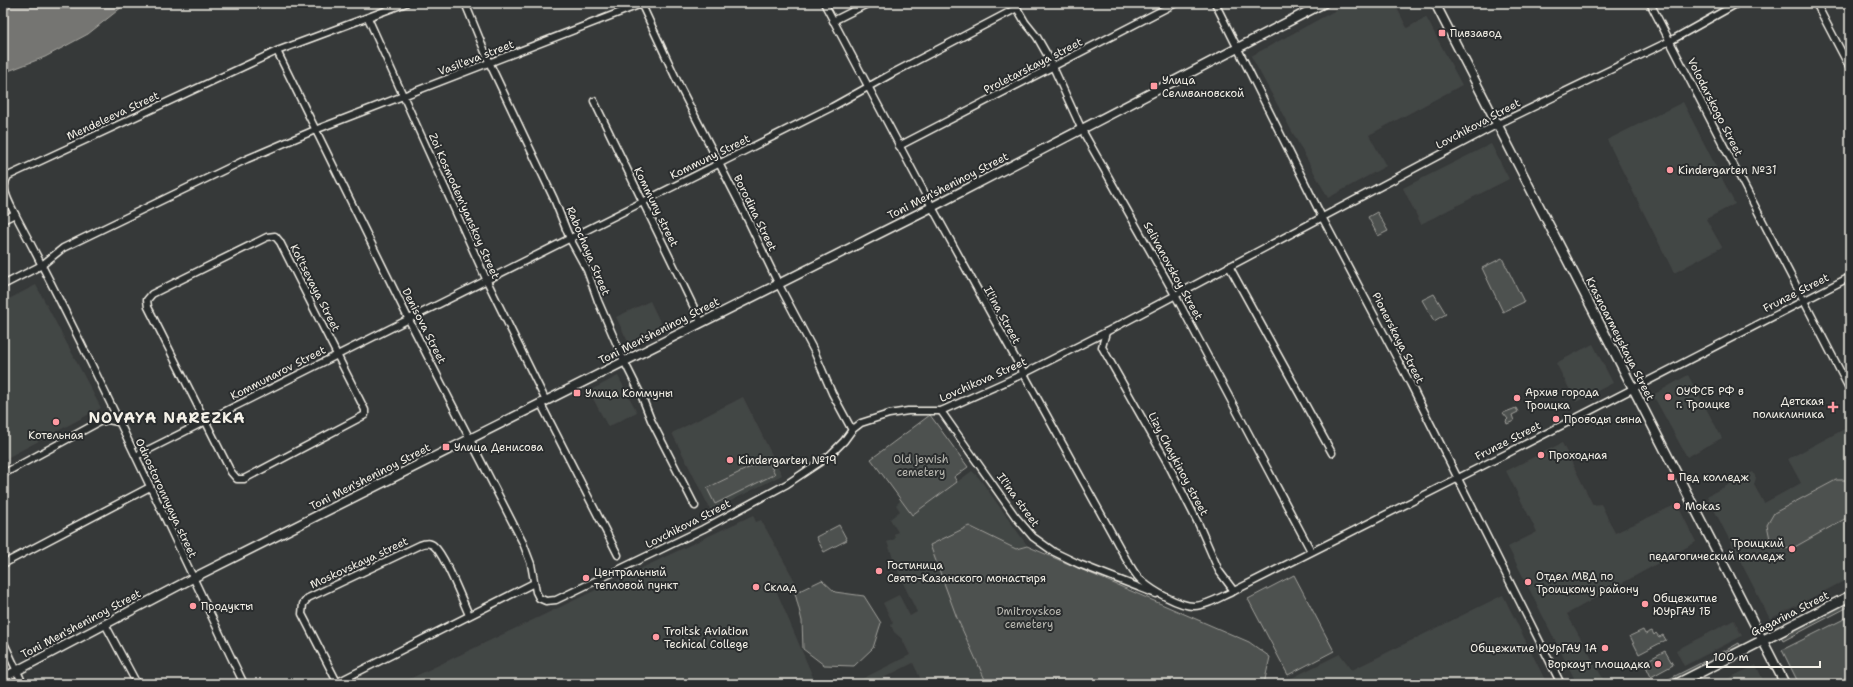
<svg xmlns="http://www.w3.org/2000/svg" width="1853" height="687" viewBox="0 0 1853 687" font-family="'Shantell Sans',sans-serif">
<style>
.built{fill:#434645}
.green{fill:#4e514f;stroke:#a1a19c}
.water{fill:#757572;stroke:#a8a7a1}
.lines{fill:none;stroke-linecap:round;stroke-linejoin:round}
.minor-casing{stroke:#f4f1e8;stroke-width:9}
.tertiary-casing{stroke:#f4f1e8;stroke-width:11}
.secondary-casing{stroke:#f4f1e8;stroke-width:12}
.minor{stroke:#2a2d2e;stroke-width:6}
.tertiary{stroke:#2a2d2e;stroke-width:8}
.secondary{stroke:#2a2d2e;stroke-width:9}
.poi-dot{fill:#ff9aa2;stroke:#2a2d2e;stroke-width:1.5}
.labels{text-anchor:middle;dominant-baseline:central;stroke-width:4;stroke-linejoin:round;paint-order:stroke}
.poi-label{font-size:11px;fill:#f4f1e8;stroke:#2a2d2e;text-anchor:start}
.street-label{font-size:11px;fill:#f4f1e8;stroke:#2a2d2e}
.park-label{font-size:11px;fill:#bab9b2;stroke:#2a2d2e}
.district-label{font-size:15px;font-weight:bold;letter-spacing:1px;fill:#f4f1e8;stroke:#2a2d2e}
</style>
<rect width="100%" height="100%" fill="#363939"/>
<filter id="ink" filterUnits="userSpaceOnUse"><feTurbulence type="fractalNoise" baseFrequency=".025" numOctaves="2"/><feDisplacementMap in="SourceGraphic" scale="8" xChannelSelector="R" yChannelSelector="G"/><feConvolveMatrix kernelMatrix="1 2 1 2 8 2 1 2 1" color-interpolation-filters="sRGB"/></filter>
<g filter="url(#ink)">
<g class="built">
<polygon points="1349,3 1396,3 1395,4 1407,28 1426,17 1462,85 1369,135 1386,166 1328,198 1251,56"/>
<polygon points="1683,102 1735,204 1706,219 1722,247 1674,273 1607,140"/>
<polygon points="1491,144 1509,179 1421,224 1403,188"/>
<polygon points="36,285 101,408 3,460 3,302"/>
<polygon points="650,301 664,330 630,346 616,317"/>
<polygon points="1593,344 1613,383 1576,402 1556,363"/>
<polygon points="1688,375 1722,438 1687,457 1653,395"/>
<polygon points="618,376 637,412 608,427 589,391"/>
<polygon points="743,397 782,475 711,511 672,433"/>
<polygon points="1850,426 1850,578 1770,619 1707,496 1753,472 1756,478 1754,485 1764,503 1801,483 1788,459"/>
<polygon points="1562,443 1593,505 1601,504 1615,533 1677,504 1696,542 1567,614 1606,684 1577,684 1508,547 1537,532 1506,471"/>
<polygon points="972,471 979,478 1027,545 1016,549 969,526 957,618 987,684 923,684 913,663 871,684 852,684 910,655 902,639 894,632 891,625 893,623 883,603 899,595 910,616 917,612 902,581 887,542 895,539 894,534 898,532 890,519 900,511 896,505 901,500 912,515"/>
<polygon points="753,515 756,522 761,520 796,583 776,590 816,684 399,684"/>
<polygon points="1503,595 1547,684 1280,684 1340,654 1352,670"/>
<polygon points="1734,620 1742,636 1684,666 1676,650"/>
<polygon points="1756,665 1765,684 1716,684 1727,679"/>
</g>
<g class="green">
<polygon points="1377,212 1388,231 1378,236 1368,217"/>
<polygon points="1502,258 1524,302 1503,312 1482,268"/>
<polygon points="1434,294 1446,314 1434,321 1422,300"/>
<polygon points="1516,408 1518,412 1512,415 1514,421 1507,424 1506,421 1508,419 1503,413"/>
<polygon points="930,415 968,467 954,477 957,482 912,515 871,459"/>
<polygon points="767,459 775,474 715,504 707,488"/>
<polygon points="1836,480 1848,480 1850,483 1850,516 1793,548 1781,549 1770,539 1767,525 1774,513"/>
<polygon points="839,525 847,540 824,552 816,537"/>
<polygon points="969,526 1016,549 1027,546 1249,642 1270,657 1264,684 987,684 957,618 930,545"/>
<polygon points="1294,575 1334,651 1288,675 1248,599"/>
<polygon points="822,580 835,592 864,596 881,623 873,648 854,666 824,665 803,649 802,621 795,593"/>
<polygon points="1850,601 1850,606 1783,641 1781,637"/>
<polygon points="1850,616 1850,684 1799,684 1782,650"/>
<polygon points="1643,630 1645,634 1652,631 1654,635 1656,633 1659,637 1663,635 1666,640 1639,654 1630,636"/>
<polygon points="1739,643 1741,647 1723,657 1712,658"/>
<polygon points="1665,651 1673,665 1651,677 1644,662"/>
<path d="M1705,661c-11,12 -30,23 -46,23z"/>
</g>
<polygon class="water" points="3,3 127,3 88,34 45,57 3,73"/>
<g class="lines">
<defs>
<g id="minor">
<polyline points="465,3 490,64 554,199 570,239 587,270 598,301 624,361 642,397 651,420 695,506"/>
<polyline points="641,3 680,87 743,210 778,283 814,351 832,393 852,430"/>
<path d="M824,3l108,204 194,352c5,7 9,17 16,22 11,10 37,25 52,25 13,0 28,-10 40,-15l276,-139 340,-175"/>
<polyline points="1014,3 1025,22 1037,37 1049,58 1082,130 1175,295 1311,551"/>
<polyline points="1215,3 1322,217 1410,383 1561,684"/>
<polyline points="1650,3 1850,390"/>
<polyline points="1816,3 1850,68"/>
<polyline points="368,18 487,281 546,401"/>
<polyline points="833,21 869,3"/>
<polyline points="277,51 409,320 523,543 531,564 536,592 539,598 546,601 556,600 703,529 787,484 829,456 844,441 852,430 861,423 889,414 908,411 941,411 1023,374 1106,332 1498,124 1670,41 1738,3"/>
<polyline points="594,101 701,322"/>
<polyline points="899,146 1176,3"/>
<path d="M15,214c82,154 153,313 229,470"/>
<path d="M3,220l12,-6c-6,-12 -15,-26 -7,-38l269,-125 129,-48"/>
<polygon points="275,236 280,242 365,410 365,415 244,479 237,479 231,472 148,307 147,300 152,294 267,237"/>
<polyline points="1229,266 1332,453"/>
<polyline points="3,285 42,265 63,248 247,159 315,130 644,3"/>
<polyline points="1106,332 1102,347 1167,462 1199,525 1219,571 1234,591"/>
<polyline points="541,404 618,555"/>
<polyline points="941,411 1015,516 1033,537 1054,552 1079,564 1156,594"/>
<polyline points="136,456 832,107 893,73 1017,8"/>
<polyline points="3,474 99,422 108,420 118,422"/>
<polyline points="3,564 150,487"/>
<polyline points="105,624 137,684"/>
<polyline points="3,641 23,684"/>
<path d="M337,682l-35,-68 1,-10 5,-6 112,-53c5,-2 10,-3 14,1 11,9 28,54 35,69"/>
<polyline points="334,684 534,583"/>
</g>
<g id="tertiary">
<polyline points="1435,3 1785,684"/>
<polyline points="3,678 193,578 932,207 1324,3"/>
</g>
<polyline id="secondary" points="1677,684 1850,596"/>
</defs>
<use href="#minor" class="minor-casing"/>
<use href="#tertiary" class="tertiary-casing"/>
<use href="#secondary" class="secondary-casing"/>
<use href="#minor" class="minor"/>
<use href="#tertiary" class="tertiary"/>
<use href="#secondary" class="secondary"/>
</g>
</g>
<g class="poi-dot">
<rect x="1438" y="29" width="8" height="8" rx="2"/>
<rect x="1150" y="82" width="8" height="8" rx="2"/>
<circle cx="1670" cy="170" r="4"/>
<rect x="573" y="389" width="8" height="8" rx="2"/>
<circle cx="1668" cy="397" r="4"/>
<circle cx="1517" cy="398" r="4"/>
<path d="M1831 401h4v4h4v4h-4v4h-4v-4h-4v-4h4z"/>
<circle cx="1556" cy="419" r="4"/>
<circle cx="56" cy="422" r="4"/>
<rect x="442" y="443" width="8" height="8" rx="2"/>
<circle cx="1541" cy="455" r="4"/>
<circle cx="730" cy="460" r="4"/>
<rect x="1667" y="473" width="8" height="8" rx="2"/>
<circle cx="1677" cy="506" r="4"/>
<circle cx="1792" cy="549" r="4"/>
<circle cx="879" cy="571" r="4"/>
<circle cx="586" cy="578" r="4"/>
<circle cx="1528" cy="582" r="4"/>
<circle cx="756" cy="587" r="4"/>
<circle cx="1645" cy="604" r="4"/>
<circle cx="193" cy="606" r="4"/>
<circle cx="656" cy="637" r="4"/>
<circle cx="1605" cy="648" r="4"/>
<circle cx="1658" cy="664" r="4"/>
</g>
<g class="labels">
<g class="poi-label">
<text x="1450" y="33">Пивзавод</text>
<text x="1162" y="80">Улица<tspan x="1162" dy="13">Селивановской</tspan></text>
<text x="1678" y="170">Kindergarten №31</text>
<text x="1676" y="391">ОУФСБ РФ в<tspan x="1676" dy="13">г. Троицке</tspan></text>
<text x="1525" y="392">Архив города<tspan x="1525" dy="13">Троицка</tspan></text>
<text x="585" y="393">Улица Коммуны</text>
<text x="1824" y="401" text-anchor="end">Детская<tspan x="1824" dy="13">поликлиника</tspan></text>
<text x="1564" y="419">Проводы сына</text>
<text x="56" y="435" text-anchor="middle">Котельная</text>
<text x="454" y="447">Улица Денисова</text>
<text x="1549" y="455">Проходная</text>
<text x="738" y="460">Kindergarten №19</text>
<text x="1679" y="477">Пед колледж</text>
<text x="1685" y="506">Mokas</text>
<text x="1784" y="543" text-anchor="end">Троицкий<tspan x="1784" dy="13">педагогический колледж</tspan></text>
<text x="887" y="565">Гостиница<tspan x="887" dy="13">Свято-Казанского монастыря</tspan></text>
<text x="594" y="572">Центральный<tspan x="594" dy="13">тепловой пункт</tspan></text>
<text x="1536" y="576">Отдел МВД по<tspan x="1536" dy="13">Троицкому району</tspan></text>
<text x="764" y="587">Склад</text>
<text x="1653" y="598">Общежитие<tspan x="1653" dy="13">ЮУрГАУ 1Б</tspan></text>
<text x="201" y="606">Продукты</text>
<text x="664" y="631">Troitsk Aviation<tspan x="664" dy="13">Techical College</tspan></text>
<text x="1597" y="648" text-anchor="end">Общежитие ЮУрГАУ 1А</text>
<text x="1650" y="664" text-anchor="end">Воркаут площадка</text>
</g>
<g class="street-label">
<text transform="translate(476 58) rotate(-21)">Vasil'eva street</text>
<text transform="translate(1033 66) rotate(-27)">Proletarskaya street</text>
<text transform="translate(1715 107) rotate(63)">Volodarskogo Street</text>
<text transform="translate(113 116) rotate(-25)">Mendeleeva Street</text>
<text transform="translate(1478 124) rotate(-28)">Lovchikova Street</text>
<text transform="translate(710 157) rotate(-26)">Kommuny Street</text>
<text transform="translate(948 186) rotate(-27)">Toni Men'sheninoy Street</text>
<text transform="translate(464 206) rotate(66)">Zoi Kosmodem'yanskoy Street</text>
<text transform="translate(656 207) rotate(64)">Kommuny street</text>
<text transform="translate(755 213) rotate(64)">Borodina Street</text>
<text transform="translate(588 251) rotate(67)">Rabochaya Street</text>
<text transform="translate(1173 271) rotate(61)">Selivanovskoy Street</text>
<text transform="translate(315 288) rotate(63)">Kol'tsevaya Street</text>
<text transform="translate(1796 293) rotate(-27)">Frunze Street</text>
<text transform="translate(1002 315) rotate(61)">Il'ina Street</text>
<text transform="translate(424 326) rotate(63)">Denisova Street</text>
<text transform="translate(659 331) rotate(-27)">Toni Men'sheninoy Street</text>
<text transform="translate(1398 338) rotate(63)">Pionerskaya Street</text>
<text transform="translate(1620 339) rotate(63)">Krasnoarmeyskaya Street</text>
<text transform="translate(278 373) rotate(-27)">Kommunarov Street</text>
<text transform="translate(983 380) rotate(-24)">Lovchikova Street</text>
<text transform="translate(1508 441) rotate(-27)">Frunze Street</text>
<text transform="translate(1178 464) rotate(62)">Lizy Chaykinoy street</text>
<text transform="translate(370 477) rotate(-27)">Toni Men'sheninoy Street</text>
<text transform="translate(166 498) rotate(65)">Odnostoronnyaya street</text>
<text transform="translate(1018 500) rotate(54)">Il'ina street</text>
<text transform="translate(688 524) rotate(-27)">Lovchikova Street</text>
<text transform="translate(359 563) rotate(-25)">Moskovskaya street</text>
<text transform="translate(1790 614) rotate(-27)">Gagarina Street</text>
<text transform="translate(81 624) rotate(-28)">Toni Men'sheninoy Street</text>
</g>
<g class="park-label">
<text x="921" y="459">Old jewish<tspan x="921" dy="13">cemetery</tspan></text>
<text x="1029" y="611">Dmitrovskoe<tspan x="1029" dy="13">cemetery</tspan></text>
</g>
<g class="district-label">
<text x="167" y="418">NOVAYA NAREZKA</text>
</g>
</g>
<rect width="1853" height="687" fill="none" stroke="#2a2d2e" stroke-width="16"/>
<rect x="8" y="8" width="1837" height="671" fill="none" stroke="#f4f1e8" stroke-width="1.5" filter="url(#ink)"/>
<path d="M1707 661v6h113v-6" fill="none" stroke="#f4f1e8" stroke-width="2"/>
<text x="1713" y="661" font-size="12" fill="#f4f1e8" stroke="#2a2d2e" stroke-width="3" paint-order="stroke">100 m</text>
</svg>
